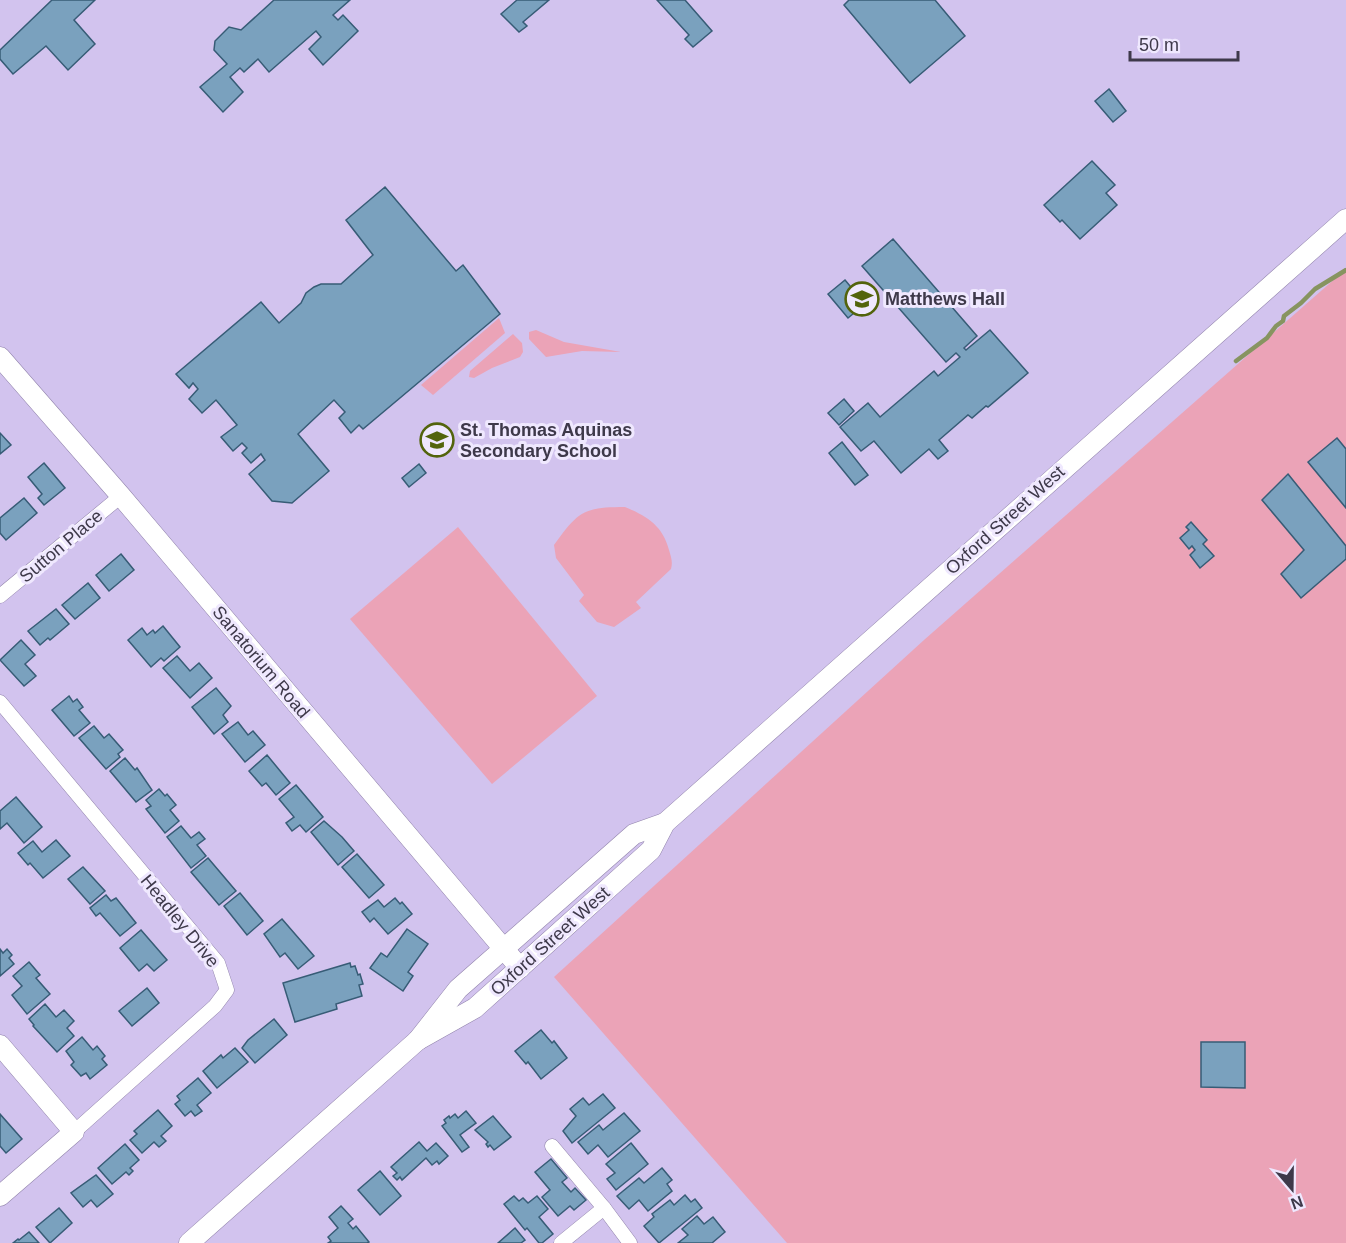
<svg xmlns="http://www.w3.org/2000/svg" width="1346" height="1243" viewBox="0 0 1346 1243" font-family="Helvetica,sans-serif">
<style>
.green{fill:#eba3b7}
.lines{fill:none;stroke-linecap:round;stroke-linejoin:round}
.stream{stroke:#879460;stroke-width:4.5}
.building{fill:#7aa1be;stroke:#375c76;stroke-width:1.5}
.street-casing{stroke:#9284ac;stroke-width:15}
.secondary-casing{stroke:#9284ac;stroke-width:21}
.street{stroke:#fff;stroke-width:14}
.secondary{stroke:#fff;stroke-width:20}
.labels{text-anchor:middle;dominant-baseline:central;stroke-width:6;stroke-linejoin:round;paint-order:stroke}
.poi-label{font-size:18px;font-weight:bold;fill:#3e394a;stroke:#efe8fe;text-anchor:start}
.street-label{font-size:18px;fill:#3e394a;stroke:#efe8fe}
</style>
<rect width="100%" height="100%" fill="#d2c3ee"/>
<g class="green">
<polygon points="1346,269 1346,1243 787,1243 554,977 924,640"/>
<polygon points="499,318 505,333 433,395 421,385"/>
<polygon points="536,330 564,342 621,352 582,351 546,357 529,339 529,332"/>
<polygon points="513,334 522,343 523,352 520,357 492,368 474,378 469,377 470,371"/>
<path d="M625,507c22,9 38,19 44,43 2,7 4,12 2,19l-35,33 5,6 -27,19 -17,-5 -18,-21 5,-6 -28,-37 -2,-13c24,-33 29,-38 71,-38z"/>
<polygon points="458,527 597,696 492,784 350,619"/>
</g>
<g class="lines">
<polyline class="stream" points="1236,361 1267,338 1276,326 1283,321 1284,316 1301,303 1315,289 1346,270"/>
</g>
<g class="building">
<polygon points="52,0 95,0 74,20 95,44 68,70 46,46 13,74 0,59 0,50"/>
<polygon points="274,0 350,0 333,15 338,20 343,15 358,31 323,65 309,49 321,37 316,31 269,72 258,59 244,72 240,68 230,77 243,92 223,112 200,87 227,64 214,50 215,41 229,27 241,30"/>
<polygon points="517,0 549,0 523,22 527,26 519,32 501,14"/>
<polygon points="657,0 685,0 712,31 693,47 685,39 689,35"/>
<polygon points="849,0 935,0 965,36 910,83 844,5"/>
<polygon points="1109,89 1126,111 1113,122 1095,101"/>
<polygon points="1092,161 1115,185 1106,193 1117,205 1080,239 1062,220 1060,222 1044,205"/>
<polygon points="385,187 456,271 463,265 500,314 363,429 359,425 351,433 339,418 345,412 334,400 298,434 329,471 292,503 272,501 249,474 265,460 261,454 251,463 242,453 247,448 242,443 233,451 221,437 237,425 216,400 202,413 189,399 198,389 193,383 189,388 176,374 261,302 279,323 301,303 306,293 314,287 321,284 341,284 373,255 346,220"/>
<polygon points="893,239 977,336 964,348 966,350 990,330 1028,373 988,407 986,406 972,418 968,415 939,440 948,451 938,459 929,449 901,473 874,441 861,451 840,427 868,403 880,417 934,371 938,376 960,357 956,353 946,362 862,266"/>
<polygon points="845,280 865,304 848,318 828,294"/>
<polygon points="844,399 854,411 839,425 828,413"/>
<polygon points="0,433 11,445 0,454"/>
<polygon points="1337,438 1346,449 1346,508 1308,462"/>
<polygon points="842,442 868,475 855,485 829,453"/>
<polygon points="44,463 65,488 44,505 38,498 42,494 28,477"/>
<polygon points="419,464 426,473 409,487 402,478"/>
<polygon points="1288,474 1346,546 1346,559 1301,598 1281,574 1304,550 1262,500"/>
<polygon points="24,498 37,513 6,540 0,533 0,518"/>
<polygon points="1191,522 1207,540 1203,544 1214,556 1200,568 1190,555 1195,550 1192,546 1189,549 1180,538 1189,530 1186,527"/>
<polygon points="121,554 134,570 109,591 96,575"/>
<polygon points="88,583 100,598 75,619 62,605"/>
<polygon points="56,609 69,624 50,640 48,638 40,645 28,631"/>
<polygon points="163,626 180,647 164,661 161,658 151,667 128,640 142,628 147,635 153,630 155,633"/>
<polygon points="21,640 35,655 25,664 36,676 24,686 0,660"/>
<polygon points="177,656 190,671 199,663 212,678 190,698 163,668"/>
<polygon points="216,688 231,706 223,715 228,722 214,734 192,707"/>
<polygon points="69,696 73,702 77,699 83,707 79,710 90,723 74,736 52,710"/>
<polygon points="238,722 248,735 253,731 265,745 245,762 222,734"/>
<polygon points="94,726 104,738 109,734 123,750 118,754 120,757 106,769 79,738"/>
<polygon points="267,755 290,783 276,795 266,783 262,786 249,771"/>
<polygon points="125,758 135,770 137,768 152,790 136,802 110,771"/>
<polygon points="296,785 323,817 306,832 300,825 292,831 286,823 294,817 279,799"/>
<polygon points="159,789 165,796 167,794 176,805 170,810 179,821 165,833 146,809 151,806 146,800"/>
<polygon points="16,797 42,827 24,843 7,823 0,829 0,811"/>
<polygon points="324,821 342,837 354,851 338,865 311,832"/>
<polygon points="181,826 191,838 199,832 205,839 197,845 206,856 191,868 167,837"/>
<polygon points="56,840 70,856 43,878 30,863 28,865 18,853 33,841 42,852"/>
<polygon points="357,854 384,885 369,898 342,867"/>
<polygon points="208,858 236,891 219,905 191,872"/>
<polygon points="83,867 105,891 90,904 68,879"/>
<polygon points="240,893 263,921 247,935 224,906"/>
<polygon points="106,895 111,901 116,898 136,923 120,936 100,913 96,916 90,908"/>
<polygon points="395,898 400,904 402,902 412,914 388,934 374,918 370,922 362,912 378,900 384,907"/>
<polygon points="282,919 314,956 298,969 285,953 280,957 264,934"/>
<polygon points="407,929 428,944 408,972 413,976 403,991 370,968 381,953 387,957"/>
<polygon points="141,930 167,960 154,971 147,964 139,971 120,948"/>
<polygon points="0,949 3,953 7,949 12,955 9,958 14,964 0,976"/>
<polygon points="29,962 40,975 36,978 50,994 27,1014 12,995 22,986 13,976"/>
<polygon points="350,963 351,967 355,966 358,975 360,974 363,984 359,985 362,996 336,1004 337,1009 295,1022 283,983"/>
<polygon points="147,988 159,1003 132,1026 119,1011"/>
<polygon points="45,1004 56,1017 64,1010 74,1021 67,1028 74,1036 57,1052 33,1026 34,1025 29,1019"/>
<polygon points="274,1019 287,1035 255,1063 242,1048 248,1040"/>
<polygon points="541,1030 552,1043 554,1041 567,1058 541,1079 528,1062 526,1064 515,1051"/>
<polygon points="82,1037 93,1050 97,1046 105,1056 102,1059 107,1065 90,1079 86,1073 81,1076 71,1065 74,1062 66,1051"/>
<polygon points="1201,1042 1245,1042 1245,1088 1201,1087"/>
<polygon points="235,1048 248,1062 217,1088 203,1071 221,1055 223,1058"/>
<polygon points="198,1078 211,1093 197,1105 202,1111 195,1116 191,1111 185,1116 175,1104 180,1100 177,1096"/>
<polygon points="603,1094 615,1108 572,1143 563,1131 576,1116 570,1109 583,1098 589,1105"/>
<polygon points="158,1110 172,1126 161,1136 166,1141 159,1147 154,1142 142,1153 130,1140 137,1134 134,1131"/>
<polygon points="466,1111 476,1123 460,1135 469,1147 462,1152 442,1126 446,1123 444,1120 449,1116 450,1118 455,1114 458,1118"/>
<polygon points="624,1113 640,1131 608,1157 598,1145 588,1154 578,1142 599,1125 603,1130"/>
<polygon points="0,1114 22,1139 6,1153 0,1146"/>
<polygon points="493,1116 511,1137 494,1150 490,1145 488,1147 486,1144 488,1142 475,1130"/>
<polygon points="419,1142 427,1151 436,1143 448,1156 439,1164 437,1161 432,1165 426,1158 402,1180 400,1177 397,1180 393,1176 397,1173 391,1167"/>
<polygon points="631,1143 648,1164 616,1190 607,1179 615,1173 606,1164"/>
<polygon points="125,1144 139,1160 130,1168 133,1171 129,1175 126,1172 112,1184 98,1168"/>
<polygon points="551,1159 567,1178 562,1182 571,1192 575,1188 586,1200 574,1210 570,1206 558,1216 542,1197 550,1190 535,1172"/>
<polygon points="662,1168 672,1180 667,1184 672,1191 648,1211 639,1200 629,1209 617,1196 639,1178 644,1183"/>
<polygon points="380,1171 401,1196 380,1215 358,1190"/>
<polygon points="96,1175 113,1194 97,1207 91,1200 83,1207 71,1193"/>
<polygon points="685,1195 691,1202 695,1199 702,1208 659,1243 644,1226 654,1217 652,1214 670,1200 674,1205"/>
<polygon points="514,1196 519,1201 523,1198 528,1203 537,1196 548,1209 539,1217 553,1234 542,1243 539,1243 527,1228 525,1230 504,1204"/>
<polygon points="341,1206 353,1219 348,1223 353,1229 356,1226 369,1242 367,1243 328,1243 331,1241 328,1237 338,1228 329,1217"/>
<polygon points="59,1208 72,1223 50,1243 36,1227"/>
<polygon points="697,1216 704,1224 713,1217 725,1232 712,1243 678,1243 688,1235 682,1229"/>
<polygon points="515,1228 525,1240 521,1243 498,1243"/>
<polygon points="29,1232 39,1243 13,1243 18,1239 19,1240"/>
</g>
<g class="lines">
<defs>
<g id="street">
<polyline points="0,596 121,496"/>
<polyline points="0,702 218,963 227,990 215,1006 74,1132"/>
<polyline points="552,1146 604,1208 630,1243"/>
<polyline points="561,1243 604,1208"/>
</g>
<g id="secondary">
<polyline points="0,357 121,496 520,968"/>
<polyline points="418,1040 475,1008 651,850 665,823 1346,219"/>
<polyline points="0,1045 74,1132 0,1196"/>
<polyline points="189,1243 418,1040 458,989 634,834 665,823"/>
</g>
</defs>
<use href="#street" class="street-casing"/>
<use href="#secondary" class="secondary-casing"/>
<use href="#street" class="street"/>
<use href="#secondary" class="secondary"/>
</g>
<defs>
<symbol id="school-ring" viewBox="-11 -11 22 22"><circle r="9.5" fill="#efe8fe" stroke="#53640c" stroke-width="1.5"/><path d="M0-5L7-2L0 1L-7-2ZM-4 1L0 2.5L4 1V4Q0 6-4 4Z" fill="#53640c"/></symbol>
</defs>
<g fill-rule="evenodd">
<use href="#school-ring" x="843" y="280" width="38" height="38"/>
<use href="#school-ring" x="418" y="421" width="38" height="38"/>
</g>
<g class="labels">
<g class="poi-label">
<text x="885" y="299">Matthews Hall</text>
<text x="460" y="430">St. Thomas Aquinas<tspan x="460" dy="21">Secondary School</tspan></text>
</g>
<g class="street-label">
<text transform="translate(1005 520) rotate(-42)">Oxford Street West</text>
<text transform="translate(61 546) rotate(-40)">Sutton Place</text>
<text transform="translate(261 662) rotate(50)">Sanatorium Road</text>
<text transform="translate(180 921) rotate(51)">Headley Drive</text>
<text transform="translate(550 941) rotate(-42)">Oxford Street West</text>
</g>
</g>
<g transform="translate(1292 1189) rotate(160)" stroke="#efe8fe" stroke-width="4.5" paint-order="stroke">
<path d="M0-4.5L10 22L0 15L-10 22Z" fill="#3e394a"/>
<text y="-9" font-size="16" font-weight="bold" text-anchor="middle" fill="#3e394a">N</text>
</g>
<path d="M1130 51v9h108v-9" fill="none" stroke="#3e394a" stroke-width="3"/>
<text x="1139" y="51" font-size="18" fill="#3e394a" stroke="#efe8fe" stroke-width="4.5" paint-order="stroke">50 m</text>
</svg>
